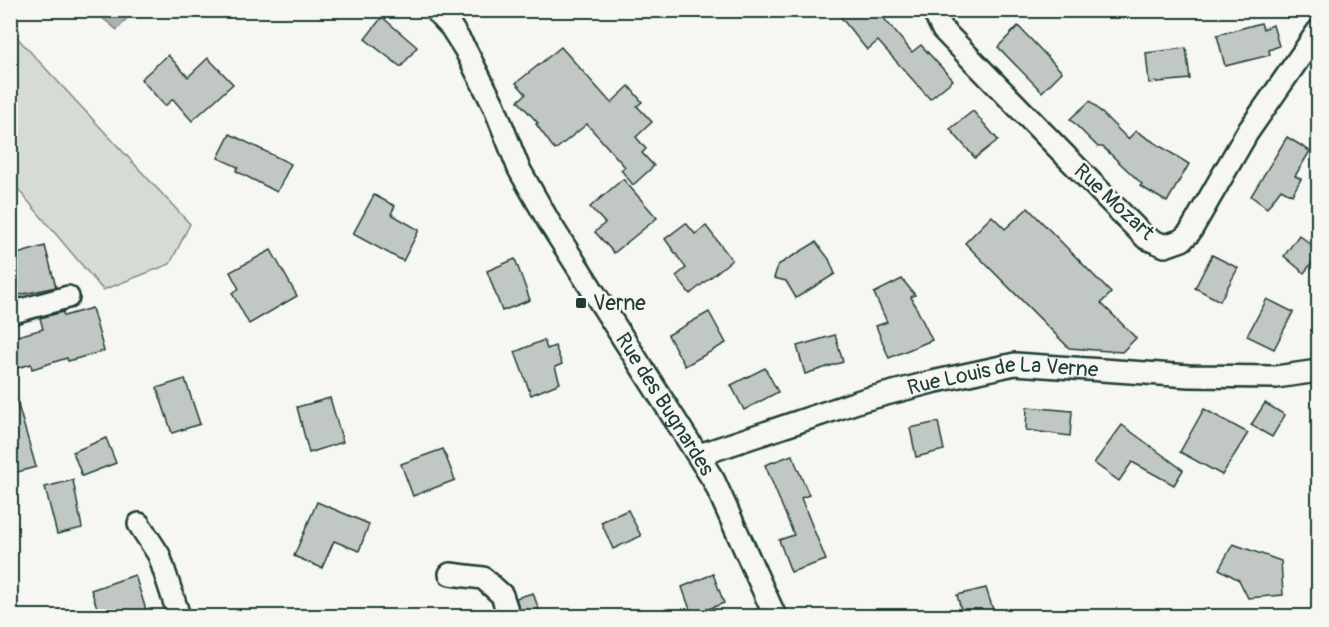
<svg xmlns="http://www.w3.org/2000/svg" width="1329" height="627" viewBox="0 0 1329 627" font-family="Pangolin,sans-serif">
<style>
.green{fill:#d6dbd6;stroke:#7a8c85;stroke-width:1.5}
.water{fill:#aab3ae;stroke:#72847d;stroke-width:1.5}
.building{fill:#c1c8c3;stroke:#1f3d34;stroke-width:1.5}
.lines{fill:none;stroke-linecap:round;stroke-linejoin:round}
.street-casing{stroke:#1f3d34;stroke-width:26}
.street{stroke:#f6f6f2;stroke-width:21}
.poi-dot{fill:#1f3d34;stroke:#f6f6f2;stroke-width:2}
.labels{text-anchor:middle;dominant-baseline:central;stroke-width:5;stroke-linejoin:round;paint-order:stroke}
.street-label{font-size:21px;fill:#1f3d34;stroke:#f6f6f2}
.poi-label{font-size:21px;fill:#1f3d34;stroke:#f6f6f2;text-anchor:start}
</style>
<rect width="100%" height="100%" fill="#f6f6f2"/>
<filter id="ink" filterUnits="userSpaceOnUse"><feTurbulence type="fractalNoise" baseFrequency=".0167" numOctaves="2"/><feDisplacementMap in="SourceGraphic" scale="12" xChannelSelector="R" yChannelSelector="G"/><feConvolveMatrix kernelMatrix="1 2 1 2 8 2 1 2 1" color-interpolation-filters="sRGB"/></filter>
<g filter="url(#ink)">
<polygon class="green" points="10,30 190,224 170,264 103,290 11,181"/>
<polygon class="water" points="94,11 122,11 129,16 117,30"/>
<g class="building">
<polygon points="835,10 877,10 912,52 921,45 953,80 930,99 878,41 867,50"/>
<polygon points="382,17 417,47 401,67 365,39"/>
<polygon points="1261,23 1263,29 1273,25 1279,46 1269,50 1270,55 1225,66 1217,35"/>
<polygon points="1018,26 1062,72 1042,92 998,47"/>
<polygon points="561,47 611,103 629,86 642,102 637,106 652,122 636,137 646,149 642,153 654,166 633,185 621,170 625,167 587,124 555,150 536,124 538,123 518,101 526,94 516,83"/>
<polygon points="1186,48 1190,79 1149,83 1146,53"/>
<polygon points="168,55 188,77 208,58 233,84 192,121 173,99 165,106 141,79"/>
<polygon points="1090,101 1128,139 1136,131 1189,164 1167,202 1140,186 1142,184 1103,147 1098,147 1070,119"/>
<polygon points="973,111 998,140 975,158 950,129"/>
<polygon points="230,134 291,164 277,192 236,171 238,167 218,158"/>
<polygon points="1287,137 1310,151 1295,176 1301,179 1292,195 1281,189 1267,208 1251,196"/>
<polygon points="623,179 657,218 614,253 595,232 605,223 590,207"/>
<polygon points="374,195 395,206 391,214 419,230 403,261 353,234"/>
<polygon points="1028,208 1111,293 1101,303 1136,338 1122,352 1069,348 965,243 992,216 1005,229"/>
<polygon points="686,223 695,234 706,226 732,260 690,294 676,276 686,268 665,239"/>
<polygon points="1299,235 1318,250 1318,255 1304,273 1284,256"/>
<polygon points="816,242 829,259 835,274 796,298 786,281 774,278 778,265"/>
<polygon points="45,246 56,287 10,297 10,256"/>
<polygon points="271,250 297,296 249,324 232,293 239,289 230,272"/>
<polygon points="1212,255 1238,268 1220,301 1195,288"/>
<polygon points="515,259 530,300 502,311 487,271"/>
<polygon points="902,279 915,295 911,297 932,340 889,358 876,326 887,322 874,293"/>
<polygon points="1267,299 1293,312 1274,349 1247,336"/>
<polygon points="92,308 104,351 68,361 67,358 32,369 31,364 10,370 10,338 43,329 40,318 63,312 64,316"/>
<polygon points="709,312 726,343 685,366 668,335"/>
<polygon points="835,335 843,362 805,374 797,346"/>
<polygon points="544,340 547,349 555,346 562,364 555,367 560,383 531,395 515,352"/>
<polygon points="765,368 778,392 744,410 731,385"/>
<polygon points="185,379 200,424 172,433 157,388"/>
<polygon points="16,398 36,467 10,474 10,399"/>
<polygon points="330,398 343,442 309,453 297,407"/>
<polygon points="1265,403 1285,415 1272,437 1251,425"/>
<polygon points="1027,407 1072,411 1070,436 1026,430"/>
<polygon points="1204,409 1248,433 1222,475 1180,452"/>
<polygon points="938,422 944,450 916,457 910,428"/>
<polygon points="1122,425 1183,470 1174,485 1132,462 1119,481 1094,463"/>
<polygon points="106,438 116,463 82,476 73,452"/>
<polygon points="443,449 455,480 413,496 401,464"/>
<polygon points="792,455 809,495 801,498 826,560 791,572 779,540 794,535 765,465"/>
<polygon points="73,480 82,528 57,534 45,487"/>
<polygon points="317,502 369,524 359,551 334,541 322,568 294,556"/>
<polygon points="628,510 641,536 613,549 601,522"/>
<polygon points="1233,544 1281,561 1283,595 1248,598 1239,580 1219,569"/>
<polygon points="713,574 724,603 692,615 682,587"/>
<polygon points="135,575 146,610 128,616 100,616 91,590"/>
<polygon points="986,588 995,616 963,616 957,595"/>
<polygon points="533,593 539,610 521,616 516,598"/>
</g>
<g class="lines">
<defs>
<g id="street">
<path id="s1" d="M435,10l16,17 14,22 29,57 25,63 30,53 165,259 61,135"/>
<polyline points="933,10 943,30 1131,223 1146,238 1165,246 1182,240 1190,232 1247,133 1318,31"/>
<polyline points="10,313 68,297"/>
<path id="s2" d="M699,455l164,-55 69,-18 83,-18 174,12 87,1 42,-6"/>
<polyline points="139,524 159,555 179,616"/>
<polyline points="450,574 483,578 502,595 509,616"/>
</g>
</defs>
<use href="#street" class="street-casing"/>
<use href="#street" class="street"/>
</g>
</g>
<rect class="poi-dot" x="575" y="297" width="12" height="12" rx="3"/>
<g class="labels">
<g class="street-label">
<text transform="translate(1114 202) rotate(43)">Rue Mozart</text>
<text stroke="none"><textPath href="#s2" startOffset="316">Rue Louis de La Verne</textPath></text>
<text stroke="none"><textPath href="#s1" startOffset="458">Rue des Bugnardes</textPath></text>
</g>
<g class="poi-label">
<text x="593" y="303">Verne</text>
</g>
</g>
<rect width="1329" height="627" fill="none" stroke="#f6f6f2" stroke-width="36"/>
<rect x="18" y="18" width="1293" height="591" fill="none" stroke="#1f3d34" stroke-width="2" filter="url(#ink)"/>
</svg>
